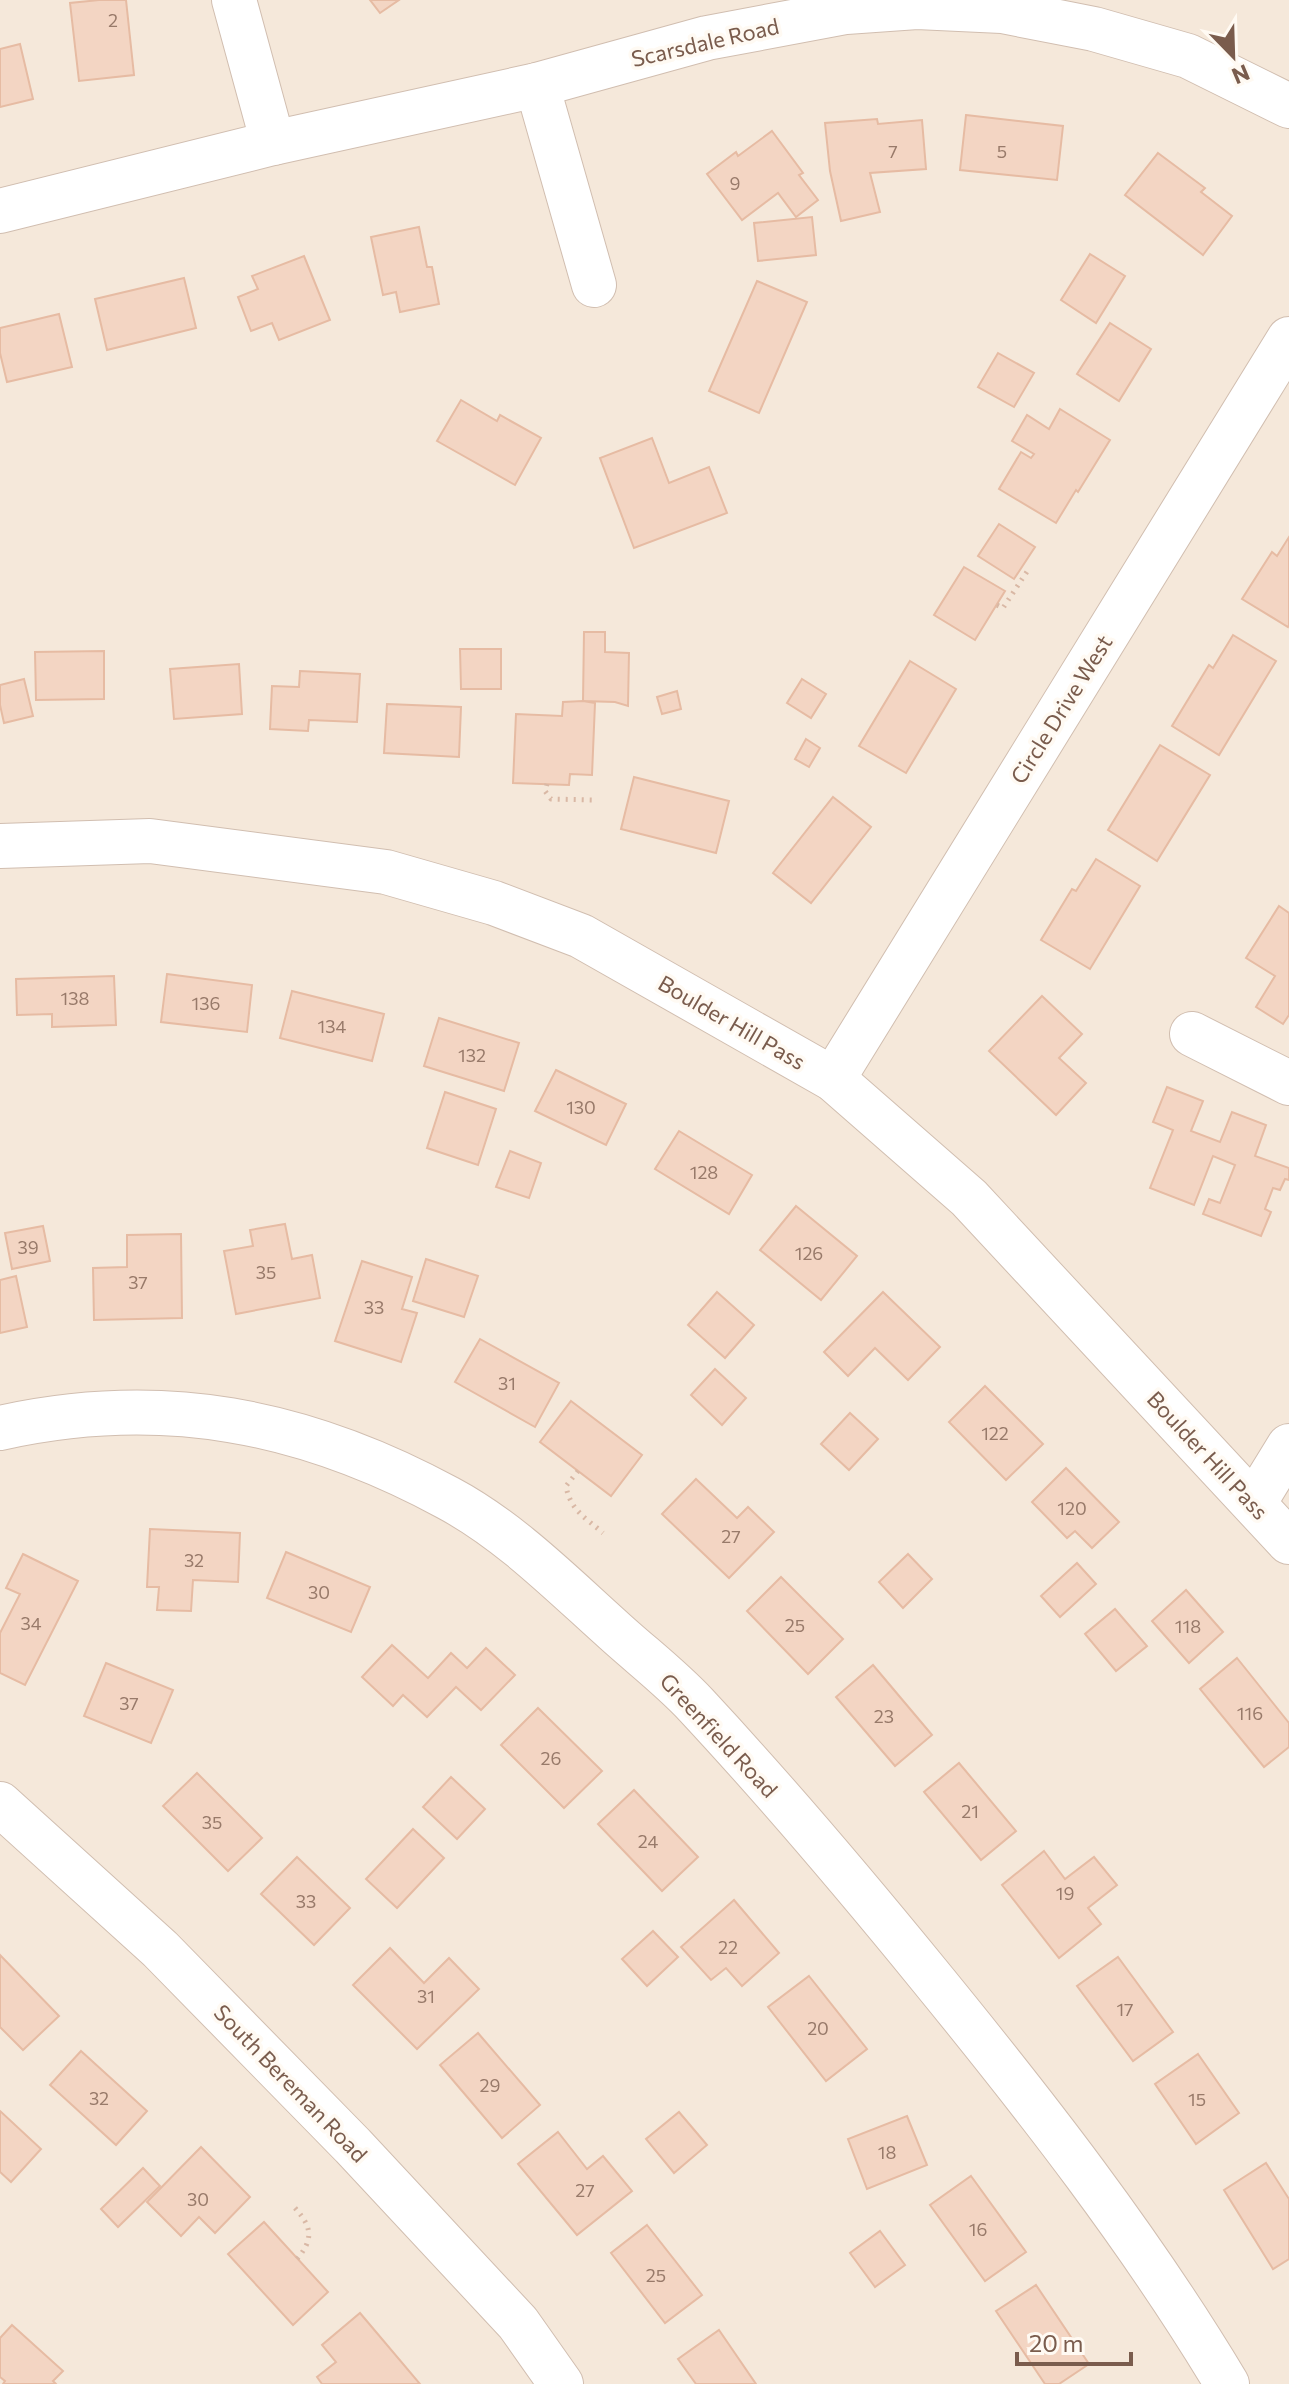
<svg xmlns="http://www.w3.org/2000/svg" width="1289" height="2384" viewBox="0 0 1289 2384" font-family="Commissioner,sans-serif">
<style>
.residential{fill:#f5e8da}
.building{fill:#f3d5c3;stroke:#e6bba3;stroke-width:2}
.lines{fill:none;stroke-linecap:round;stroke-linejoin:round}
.minor-casing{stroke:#d1beb0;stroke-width:46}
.path{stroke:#d9b8a5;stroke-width:5;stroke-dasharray:2 6;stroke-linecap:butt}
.minor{stroke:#fff;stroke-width:44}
.labels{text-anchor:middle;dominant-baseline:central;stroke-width:7;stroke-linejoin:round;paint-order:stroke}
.number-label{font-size:18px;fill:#987a6a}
.street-label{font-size:22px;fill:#7a5c4d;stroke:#fffaf3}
</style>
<rect width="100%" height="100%" fill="#fdf6ec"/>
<rect class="residential" x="0" y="0" width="1289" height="2384"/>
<g class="building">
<polygon points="99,0 126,0 134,75 79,81 70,3"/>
<polygon points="370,0 399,0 380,13"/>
<polygon points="20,44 33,99 0,107 0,49"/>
<polygon points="966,115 1063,126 1057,180 960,170"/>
<polygon points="877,119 878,124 922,120 926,169 870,173 880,212 841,221 830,171 825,123"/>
<polygon points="772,131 803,173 799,175 818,200 796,217 778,193 742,220 707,174 736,152 738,156"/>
<polygon points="1158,153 1205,188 1201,192 1232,216 1203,255 1125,195"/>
<polygon points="812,217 816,255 758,261 754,223"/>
<polygon points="419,227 427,267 432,267 439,304 400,312 396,292 383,295 371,237"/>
<polygon points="1090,254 1125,276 1096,323 1061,300"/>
<polygon points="304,256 330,320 279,340 272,323 251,331 238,297 258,289 252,276"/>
<polygon points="184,278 196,328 107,350 95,299"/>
<polygon points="757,281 807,302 759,413 709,391"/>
<polygon points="59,314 72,367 7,382 0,353 0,328"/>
<polygon points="1110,323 1151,349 1119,401 1077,374"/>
<polygon points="998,353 1034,373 1014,407 978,387"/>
<polygon points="461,400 497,421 500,415 541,438 515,485 437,441"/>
<polygon points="1060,409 1110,440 1078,492 1076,490 1056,523 999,489 1021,452 1031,458 1034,454 1012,441 1027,415 1049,429"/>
<polygon points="652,438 669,483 709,467 727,513 634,548 600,458"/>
<polygon points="999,524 1035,547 1014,579 978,556"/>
<polygon points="1289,537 1289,625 1288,627 1242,599 1272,552 1277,556"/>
<polygon points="964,567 1005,591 975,640 934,615"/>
<polygon points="584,632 605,632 605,652 629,653 628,706 615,702 583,701"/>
<polygon points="1233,635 1276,661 1219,755 1172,726 1209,665 1213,668"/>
<polygon points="460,649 501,649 501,689 461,689"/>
<polygon points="104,651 104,699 36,700 35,652"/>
<polygon points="910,661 956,689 906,773 859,746"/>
<polygon points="239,664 242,714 174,719 170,669"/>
<polygon points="300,671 360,674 357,722 309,720 308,731 270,729 272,686 299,687"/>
<polygon points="24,679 33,716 4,723 0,705 0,685"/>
<polygon points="802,679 826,694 811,718 787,703"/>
<polygon points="677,691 681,709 662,714 657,697"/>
<polygon points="583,701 595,703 592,775 570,774 569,785 513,783 516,714 562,716 563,702"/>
<polygon points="387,704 461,707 459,757 384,753"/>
<polygon points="806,739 820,748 809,767 795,759"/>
<polygon points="1160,745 1210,775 1157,861 1108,830"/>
<polygon points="634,777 729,801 716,853 621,829"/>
<polygon points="833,797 871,827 811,903 773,873"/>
<polygon points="1096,859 1140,886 1090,969 1041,940 1072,889 1076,891"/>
<polygon points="1279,906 1289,913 1289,1015 1283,1024 1256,1007 1275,976 1246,958"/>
<polygon points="167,974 252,985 247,1032 161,1022"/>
<polygon points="114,976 116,1025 52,1027 52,1014 17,1015 16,979"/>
<polygon points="292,991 384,1014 372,1061 280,1038"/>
<polygon points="1042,996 1082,1034 1059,1058 1086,1083 1056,1115 989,1051"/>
<polygon points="439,1018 519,1043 504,1091 424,1066"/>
<polygon points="556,1070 626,1104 606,1145 535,1111"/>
<polygon points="1167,1087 1203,1101 1191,1131 1220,1142 1232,1112 1266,1125 1255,1156 1289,1168 1289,1180 1285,1179 1280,1190 1273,1188 1265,1209 1271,1212 1261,1236 1203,1214 1209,1199 1220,1203 1235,1165 1213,1156 1194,1205 1150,1188 1173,1130 1153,1122"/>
<polygon points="445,1092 496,1109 478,1165 427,1148"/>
<polygon points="679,1131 752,1175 729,1214 655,1169"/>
<polygon points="510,1151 541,1163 529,1198 496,1187"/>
<polygon points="796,1206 857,1256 821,1300 760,1250"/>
<polygon points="285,1224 292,1259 312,1255 320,1298 236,1314 224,1251 253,1246 250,1230"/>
<polygon points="43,1226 50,1261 12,1269 5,1233"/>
<polygon points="181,1234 182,1318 94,1320 93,1268 127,1267 127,1235"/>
<polygon points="426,1259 478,1276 464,1317 413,1301"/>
<polygon points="362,1261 412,1277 402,1309 417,1313 401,1362 335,1341"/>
<polygon points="16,1276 27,1327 0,1333 0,1280"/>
<polygon points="717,1292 754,1325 725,1358 688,1325"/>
<polygon points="883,1292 940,1347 908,1380 875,1348 848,1376 824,1352"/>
<polygon points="480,1339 559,1383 535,1427 455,1382"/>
<polygon points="715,1369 746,1398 722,1425 691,1395"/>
<polygon points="985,1386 1043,1444 1006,1480 949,1422"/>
<polygon points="571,1401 642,1455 611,1496 540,1442"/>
<polygon points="850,1413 878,1439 849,1470 821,1444"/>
<polygon points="1066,1468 1119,1522 1092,1548 1075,1531 1067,1538 1032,1502"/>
<polygon points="696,1479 737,1518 748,1507 774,1532 729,1578 662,1514"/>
<polygon points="150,1529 240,1533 238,1582 193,1580 191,1611 157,1610 159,1587 147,1587"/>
<polygon points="286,1552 370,1587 351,1632 267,1598"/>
<polygon points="23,1554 78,1581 25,1685 0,1673 0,1633 20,1594 6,1588"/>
<polygon points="908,1554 932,1579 903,1608 879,1582"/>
<polygon points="1077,1563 1096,1584 1060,1617 1041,1596"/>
<polygon points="781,1577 843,1639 808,1674 747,1611"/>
<polygon points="1186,1590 1223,1632 1189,1663 1152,1621"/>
<polygon points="1115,1609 1147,1646 1116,1671 1085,1634"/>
<polygon points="392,1645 428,1678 451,1653 467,1668 486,1648 515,1675 481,1710 456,1687 427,1717 403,1695 393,1706 362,1677"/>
<polygon points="1237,1658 1289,1723 1289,1747 1264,1767 1200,1689"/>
<polygon points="106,1663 173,1690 151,1743 84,1716"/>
<polygon points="873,1665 932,1735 895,1766 836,1697"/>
<polygon points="538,1708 602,1771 564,1808 501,1745"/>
<polygon points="959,1763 1016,1831 981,1860 924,1792"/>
<polygon points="197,1773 262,1838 228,1871 163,1806"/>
<polygon points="451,1777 485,1809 457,1839 423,1807"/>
<polygon points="634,1790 698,1857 662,1891 598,1824"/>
<polygon points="413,1829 444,1858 397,1908 366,1879"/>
<polygon points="1044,1851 1065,1879 1094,1857 1117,1885 1088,1908 1101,1924 1059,1958 1002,1885"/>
<polygon points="297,1857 350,1908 314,1945 261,1894"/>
<polygon points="734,1900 779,1953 742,1986 726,1968 711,1980 681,1947"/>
<polygon points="653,1931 678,1957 647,1986 622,1959"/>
<polygon points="390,1948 424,1983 449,1958 479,1989 417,2049 353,1985"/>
<polygon points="0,1955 59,2016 23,2050 0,2027"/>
<polygon points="1118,1957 1173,2032 1133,2061 1077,1986"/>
<polygon points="809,1976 867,2049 826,2081 768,2007"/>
<polygon points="478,2033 540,2105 502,2138 440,2065"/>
<polygon points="81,2051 147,2111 116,2145 50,2085"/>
<polygon points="1198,2054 1239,2113 1196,2144 1155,2084"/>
<polygon points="0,2111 41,2149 11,2182 0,2172"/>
<polygon points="679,2112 707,2145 674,2173 646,2139"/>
<polygon points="907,2116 927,2165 867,2189 848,2139"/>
<polygon points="558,2132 587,2169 603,2156 632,2191 577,2235 518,2164"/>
<polygon points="201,2147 250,2197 215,2233 199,2217 181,2236 147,2202"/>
<polygon points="1266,2163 1289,2199 1289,2259 1273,2269 1224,2190"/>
<polygon points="143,2168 160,2186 118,2227 101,2209"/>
<polygon points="971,2176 1026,2252 985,2281 930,2205"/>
<polygon points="264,2222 328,2292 293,2325 228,2254"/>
<polygon points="647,2225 702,2295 665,2323 611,2253"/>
<polygon points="880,2231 905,2265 875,2287 850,2253"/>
<polygon points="1036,2285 1089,2364 1059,2384 1045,2384 996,2311"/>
<polygon points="360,2313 420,2384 322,2384 317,2377 336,2362 322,2345"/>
<polygon points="12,2325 63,2371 53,2381 56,2384 3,2384 5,2381 0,2377 0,2338"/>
<polygon points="719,2330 756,2384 696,2384 678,2359"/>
</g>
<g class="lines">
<defs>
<g id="minor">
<polyline points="234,0 273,143"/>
<polyline points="537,85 594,285"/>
<polyline points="0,211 273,143 537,85 707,38 846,12 917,7 1002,11 1094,29 1188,56 1289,106"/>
<polyline points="0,846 150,841 386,872 494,903 581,936 833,1079 969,1198 1289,1542"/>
<polyline points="1192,1034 1289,1083"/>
<polyline points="833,1079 1289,339"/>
<path d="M0,1428c162,-36 304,-8 448,70 60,32 112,84 162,129 28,26 60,50 86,78 81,87 158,178 233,270 107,131 211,264 298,409"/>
<polyline points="1254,1503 1289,1446"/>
<polyline points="0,1804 160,1949 353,2146 518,2323 561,2384"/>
</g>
</defs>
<use href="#minor" class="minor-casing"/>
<g class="path">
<polyline points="997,605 1003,608 1030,567"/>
<polyline points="547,784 545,791 551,799 593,800"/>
<path d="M578,1471l-12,15c4,24 20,32 37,47"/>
<path d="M295,2208c17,19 19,31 2,51"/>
</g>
<use href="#minor" class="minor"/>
</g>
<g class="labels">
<g class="number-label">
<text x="113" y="20">2</text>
<text x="893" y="151">7</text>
<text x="1002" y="151">5</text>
<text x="735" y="183">9</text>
<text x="75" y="998">138</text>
<text x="206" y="1003">136</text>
<text x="332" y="1026">134</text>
<text x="472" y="1055">132</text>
<text x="581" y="1107">130</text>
<text x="704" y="1172">128</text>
<text x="28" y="1247">39</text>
<text x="809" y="1253">126</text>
<text x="266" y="1272">35</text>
<text x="138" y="1282">37</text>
<text x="374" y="1307">33</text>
<text x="507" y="1383">31</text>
<text x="995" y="1433">122</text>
<text x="1072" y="1508">120</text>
<text x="731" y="1536">27</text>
<text x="194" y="1560">32</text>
<text x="319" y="1592">30</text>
<text x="31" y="1623">34</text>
<text x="795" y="1625">25</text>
<text x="1188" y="1626">118</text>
<text x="129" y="1703">37</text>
<text x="1250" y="1713">116</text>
<text x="884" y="1716">23</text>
<text x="551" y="1758">26</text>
<text x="970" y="1811">21</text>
<text x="212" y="1822">35</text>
<text x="648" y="1841">24</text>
<text x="1065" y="1893">19</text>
<text x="306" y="1901">33</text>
<text x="728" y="1947">22</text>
<text x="426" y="1996">31</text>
<text x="1125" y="2009">17</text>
<text x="818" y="2028">20</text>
<text x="490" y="2085">29</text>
<text x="99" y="2098">32</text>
<text x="1197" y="2099">15</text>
<text x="887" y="2152">18</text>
<text x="585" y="2190">27</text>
<text x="198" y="2199">30</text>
<text x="978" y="2229">16</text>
<text x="656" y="2275">25</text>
</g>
<g class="street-label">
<text transform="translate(705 42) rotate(-13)">Scarsdale Road</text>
<text transform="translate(1061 709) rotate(-58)">Circle Drive West</text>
<text transform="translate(732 1022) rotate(30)">Boulder Hill Pass</text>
<text transform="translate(1208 1455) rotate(47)">Boulder Hill Pass</text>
<text transform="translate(719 1735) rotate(47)">Greenfield Road</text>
<text transform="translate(291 2083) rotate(46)">South Bereman Road</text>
</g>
</g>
<g transform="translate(1233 56) rotate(157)" stroke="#fffaf3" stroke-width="6" paint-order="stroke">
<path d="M0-6L14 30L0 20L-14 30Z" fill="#7a5c4d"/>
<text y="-12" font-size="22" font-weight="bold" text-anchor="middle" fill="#7a5c4d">N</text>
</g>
<path d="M1017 2352v12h114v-12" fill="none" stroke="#7a5c4d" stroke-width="4"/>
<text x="1029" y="2352" font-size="24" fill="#7a5c4d" stroke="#fffaf3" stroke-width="6" paint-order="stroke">20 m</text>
</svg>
